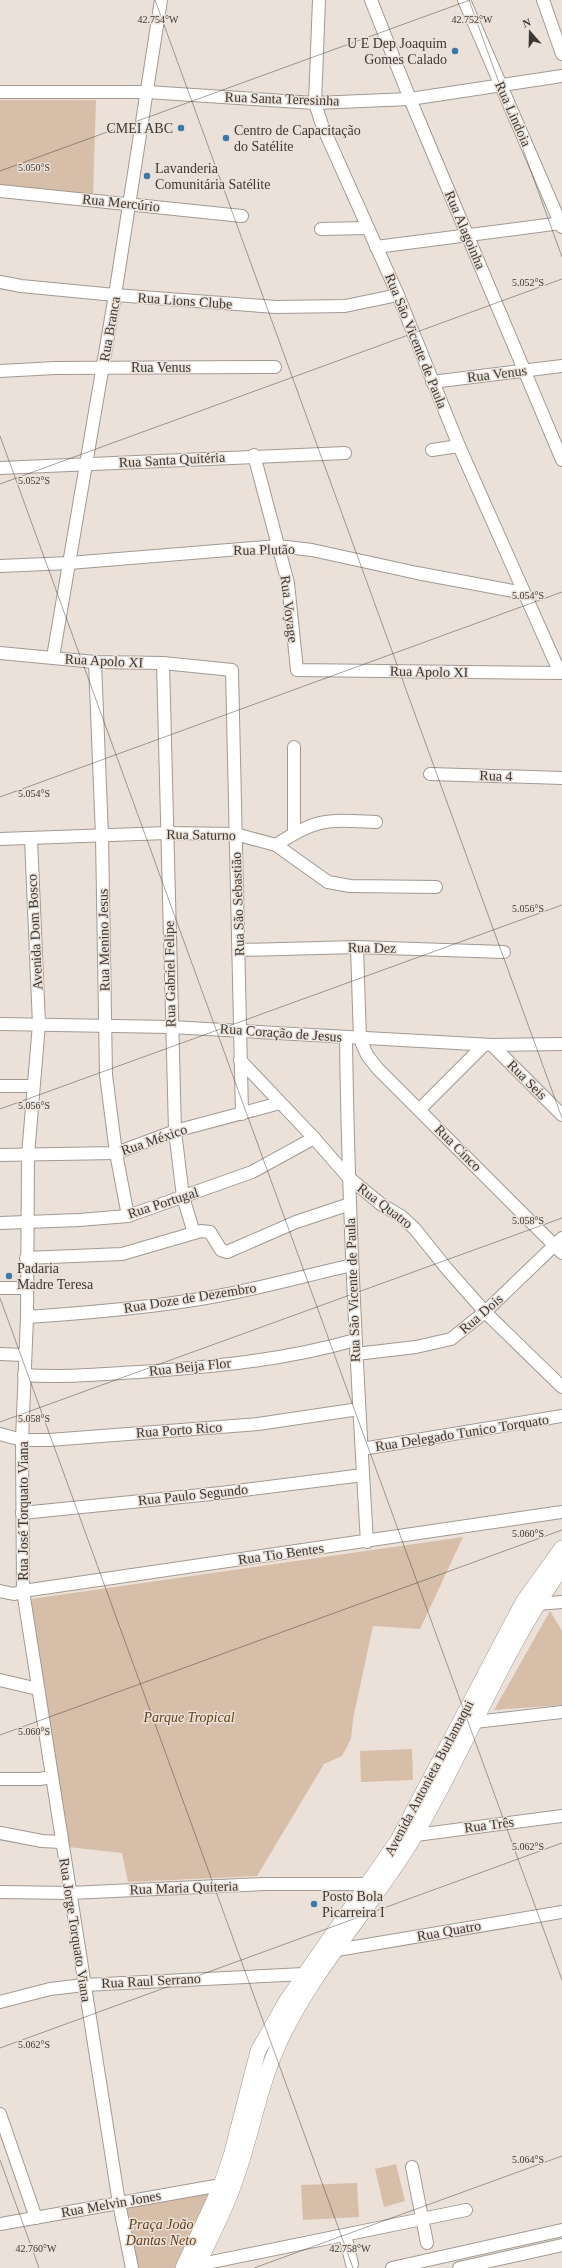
<svg xmlns="http://www.w3.org/2000/svg" width="562" height="2268" viewBox="0 0 562 2268" font-family="Georgia,serif">
<style>
.green{fill:#d6bea8}
.lines{fill:none;stroke-linecap:round;stroke-linejoin:round}
.minor-casing{stroke:#a29991;stroke-width:14}
.major-casing{stroke:#a29991;stroke-width:16}
.minor{stroke:#fff;stroke-width:12}
.major{stroke:#fff;stroke-width:15}
.ticks{fill:none;stroke:#3c3835;stroke-width:1;stroke-opacity:0.45}
.poi-dot{fill:#367ab0;stroke:#ebe1d8;stroke-width:1.5}
.labels{text-anchor:middle;dominant-baseline:central;stroke-width:3;stroke-linejoin:round;paint-order:stroke}
.poi-label{font-size:14px;fill:#3c3835;stroke:#ebe1d8;text-anchor:start}
.street-label{font-size:14px;fill:#3c3835;stroke:#ebe1d8}
.park-label{font-size:14px;font-style:italic;fill:#664015;stroke:#ebe1d8}
.ticks-label{font-size:10px;text-anchor:middle;fill:#3c3835;stroke:#ebe1d8;stroke-width:3;stroke-linejoin:round;paint-order:stroke}
</style>
<rect width="100%" height="100%" fill="#ebe1d8"/>
<g class="green">
<polygon points="0,100 96,100 93,195 0,187"/>
<polygon points="463,1537 420,1629 373,1626 353,1719 351,1739 342,1756 324,1764 257,1876 128,1882 122,1853 68,1847 31,1599"/>
<polygon points="550,1611 562,1631 562,1705 494,1710"/>
<polygon points="412,1749 413,1780 361,1782 360,1751"/>
<polygon points="396,2164 405,2201 384,2207 375,2169"/>
<polygon points="357,2183 359,2217 303,2220 301,2185"/>
<polygon points="206,2192 213,2197 178,2268 137,2268 125,2206"/>
</g>
<g class="lines">
<defs>
<g id="minor">
<polyline points="319,0 315,103 322,125 398,295 459,446 560,673"/>
<polyline points="371,0 410,99 562,460"/>
<polyline points="464,0 562,227"/>
<polyline points="543,0 562,54"/>
<polyline points="0,92 147,92 315,103 410,99 562,76"/>
<polyline points="0,191 242,216"/>
<polyline points="321,229 368,228"/>
<polyline points="376,247 562,223"/>
<polyline points="0,282 21,286 115,295 276,307 345,306 398,295"/>
<polyline points="0,371 55,368 275,367"/>
<polyline points="432,382 562,366"/>
<polyline points="432,450 459,446"/>
<polyline points="254,455 288,583 297,670 562,673"/>
<polyline points="0,468 345,453"/>
<polyline points="0,566 69,563 278,546 312,550 417,573 524,593"/>
<polyline points="0,653 95,662 163,663 232,670 242,1114"/>
<polyline points="53,657 115,295 161,0"/>
<polyline points="95,662 102,836 106,1075 116,1153 128,1216"/>
<polyline points="163,663 175,1131 183,1197 194,1233"/>
<polyline points="294,747 294,833"/>
<polyline points="430,774 562,778"/>
<polyline points="0,839 167,833 235,834 276,845 328,882 350,886 436,887"/>
<polyline points="31,839 39,1024 28,1155 27,1317 22,1440 23,1591 119,2203 132,2268"/>
<path d="M276,845c42,-28 52,-25 100,-23"/>
<polyline points="357,947 360,1039 367,1055 378,1069 562,1253"/>
<polyline points="240,950 357,947 504,952"/>
<polyline points="0,1024 171,1027 492,1045 562,1044"/>
<path d="M346,1037c2,169 11,337 21,505"/>
<polyline points="492,1045 562,1115"/>
<polyline points="240,1060 314,1138 348,1177 382,1205 401,1216 415,1229 447,1269 485,1312 562,1387"/>
<polyline points="0,1086 32,1086"/>
<polyline points="420,1109 484,1045"/>
<polyline points="0,1155 116,1153 175,1131 280,1103"/>
<polyline points="0,1223 79,1220 128,1216 252,1172 314,1138"/>
<polyline points="26,1258 122,1254 201,1231 210,1232 221,1250 227,1252 296,1222 350,1204"/>
<polyline points="0,1288 26,1288"/>
<path d="M27,1317c60,-4 120,-9 179,-19 49,-8 97,-22 146,-33"/>
<polyline points="0,1354 24,1355"/>
<polyline points="356,1354 416,1347 451,1339 485,1312 562,1238"/>
<path d="M24,1375c38,3 77,-1 115,-3 72,-5 147,-12 216,-32"/>
<polyline points="0,1434 22,1440 49,1440 258,1424 359,1409"/>
<polyline points="362,1449 562,1416"/>
<polyline points="22,1513 221,1493 363,1475"/>
<polyline points="0,1591 14,1594 23,1591 562,1512"/>
<polyline points="537,1604 562,1602"/>
<polyline points="0,1680 38,1689"/>
<polyline points="475,1722 562,1712"/>
<polyline points="0,1779 40,1779 51,1777"/>
<polyline points="0,1833 42,1841 61,1842"/>
<polyline points="416,1835 562,1816"/>
<polyline points="0,1892 70,1893 264,1884 369,1884"/>
<polyline points="337,1950 562,1912"/>
<polyline points="0,2002 50,1989 84,1985 304,1974"/>
<polyline points="0,2114 36,2218"/>
<polyline points="412,2167 427,2243"/>
<polyline points="0,2224 221,2185"/>
<polyline points="345,2235 352,2264"/>
<polyline points="197,2265 466,2210"/>
<polyline points="392,2268 562,2230"/>
<polyline points="459,2268 562,2245"/>
</g>
<g id="major">
<polyline points="183,2268 221,2185 231,2156 258,2051 287,2000 398,1840 523,1602 562,1548"/>
<path d="M196,2268c13,-27 28,-55 38,-84 18,-48 25,-100 48,-147 35,-73 93,-133 134,-203 51,-87 87,-184 146,-266"/>
</g>
</defs>
<use href="#minor" class="minor-casing"/>
<use href="#major" class="major-casing"/>
<use href="#minor" class="minor"/>
<use href="#major" class="major"/>
</g>
<path class="ticks" d="M155,0l407,1118M469,0l93,257M0,171l470,-171M0,436l562,1544M0,484l562,-205M0,797l562,-205M0,1109l562,-204M0,1298l353,970M0,1422l562,-204M0,1735l562,-205M0,2048l562,-205M0,2160l39,108M254,2268l308,-112"/>
<g class="poi-dot">
<circle cx="455" cy="51" r="4"/>
<circle cx="181" cy="128" r="4"/>
<circle cx="226" cy="138" r="4"/>
<circle cx="147" cy="176" r="4"/>
<circle cx="9" cy="1276" r="4"/>
<circle cx="314" cy="1904" r="4"/>
</g>
<g class="labels">
<g class="poi-label">
<text x="447" y="43" text-anchor="end">U E Dep Joaquim<tspan x="447" dy="16">Gomes Calado</tspan></text>
<text x="173" y="128" text-anchor="end">CMEI ABC</text>
<text x="234" y="130">Centro de Capacitação<tspan x="234" dy="16">do Satélite</tspan></text>
<text x="155" y="168">Lavanderia<tspan x="155" dy="16">Comunitária Satélite</tspan></text>
<text x="17" y="1268">Padaria<tspan x="17" dy="16">Madre Teresa</tspan></text>
<text x="322" y="1896">Posto Bola<tspan x="322" dy="16">Picarreira I</tspan></text>
</g>
<g class="street-label">
<text transform="translate(282 99) rotate(2)">Rua Santa Teresinha</text>
<text transform="translate(513 114) rotate(66)">Rua Lindoia</text>
<text transform="translate(121 203) rotate(6)">Rua Mercúrio</text>
<text transform="translate(465 230) rotate(67)">Rua Alagoinha</text>
<text transform="translate(185 301) rotate(4)">Rua Lions Clube</text>
<text transform="translate(110 329) rotate(-80)">Rua Branca</text>
<text transform="translate(416 341) rotate(68)">Rua São Vicente de Paula</text>
<text x="161" y="367">Rua Venus</text>
<text transform="translate(497 374) rotate(-7)">Rua Venus</text>
<text transform="translate(172 460) rotate(-3)">Rua Santa Quitéria</text>
<text transform="translate(264 550) rotate(-1)">Rua Plutão</text>
<text transform="translate(289 609) rotate(83)">Rua Voyage</text>
<text transform="translate(104 661) rotate(3)">Rua Apolo XI</text>
<text transform="translate(429 672) rotate(1)">Rua Apolo XI</text>
<text transform="translate(496 776) rotate(2)">Rua 4</text>
<text transform="translate(201 835) rotate(1)">Rua Saturno</text>
<text transform="translate(238 904) rotate(-92)">Rua São Sebastião</text>
<text transform="translate(35 932) rotate(-93)">Avenida Dom Bosco</text>
<text transform="translate(104 940) rotate(-91)">Rua Menino Jesus</text>
<text transform="translate(372 948) rotate(1)">Rua Dez</text>
<text transform="translate(170 974) rotate(-91)">Rua Gabriel Felipe</text>
<text transform="translate(281 1033) rotate(4)">Rua Coração de Jesus</text>
<text transform="translate(527 1080) rotate(45)">Rua Seis</text>
<text transform="translate(154 1140) rotate(-19)">Rua México</text>
<text transform="translate(458 1148) rotate(45)">Rua Cinco</text>
<text transform="translate(163 1203) rotate(-18)">Rua Portugal</text>
<text transform="translate(385 1206) rotate(37)">Rua Quatro</text>
<text transform="translate(353 1290) rotate(-92)">Rua São Vicente de Paula</text>
<text transform="translate(190 1298) rotate(-9)">Rua Doze de Dezembro</text>
<text transform="translate(481 1314) rotate(-41)">Rua Dois</text>
<text transform="translate(190 1367) rotate(-6)">Rua Beija Flor</text>
<text transform="translate(179 1430) rotate(-4)">Rua Porto Rico</text>
<text transform="translate(462 1433) rotate(-9)">Rua Delegado Tunico Torquato</text>
<text transform="translate(193 1495) rotate(-6)">Rua Paulo Segundo</text>
<text transform="translate(23 1511) rotate(-90)">Rua José Torquato Viana</text>
<text transform="translate(281 1554) rotate(-8)">Rua Tio Bentes</text>
<text transform="translate(429 1778) rotate(-62)">Avenida Antonieta Burlamaqui</text>
<text transform="translate(489 1825) rotate(-7)">Rua Três</text>
<text transform="translate(184 1888) rotate(-2)">Rua Maria Quiteria</text>
<text transform="translate(75 1930) rotate(81)">Rua Jorge Torquato Viana</text>
<text transform="translate(449 1931) rotate(-10)">Rua Quatro</text>
<text transform="translate(151 1981) rotate(-3)">Rua Raul Serrano</text>
<text transform="translate(111 2204) rotate(-10)">Rua Melvin Jones</text>
</g>
<g class="park-label">
<text x="189" y="1717">Parque Tropical</text>
<text x="161" y="2224">Praça João<tspan x="161" dy="16">Dantas Neto</tspan></text>
</g>
</g>
<g class="ticks-label">
<text x="158" y="23">42.754°W</text>
<text x="472" y="23">42.752°W</text>
<text x="34" y="171">5.050°S</text>
<text x="528" y="286">5.052°S</text>
<text x="34" y="484">5.052°S</text>
<text x="528" y="599">5.054°S</text>
<text x="34" y="797">5.054°S</text>
<text x="528" y="912">5.056°S</text>
<text x="34" y="1109">5.056°S</text>
<text x="528" y="1224">5.058°S</text>
<text x="34" y="1422">5.058°S</text>
<text x="528" y="1537">5.060°S</text>
<text x="34" y="1735">5.060°S</text>
<text x="528" y="1850">5.062°S</text>
<text x="34" y="2048">5.062°S</text>
<text x="528" y="2163">5.064°S</text>
<text x="36" y="2252">42.760°W</text>
<text x="350" y="2252">42.758°W</text>
</g>
<g transform="translate(530 32) rotate(340)" stroke="#ebe1d8" stroke-width="3" paint-order="stroke">
<path d="M0-3L7 15L0 10L-7 15Z" fill="#3c3835"/>
<text y="-6" font-size="11" font-weight="bold" text-anchor="middle" fill="#3c3835">N</text>
</g>
</svg>
